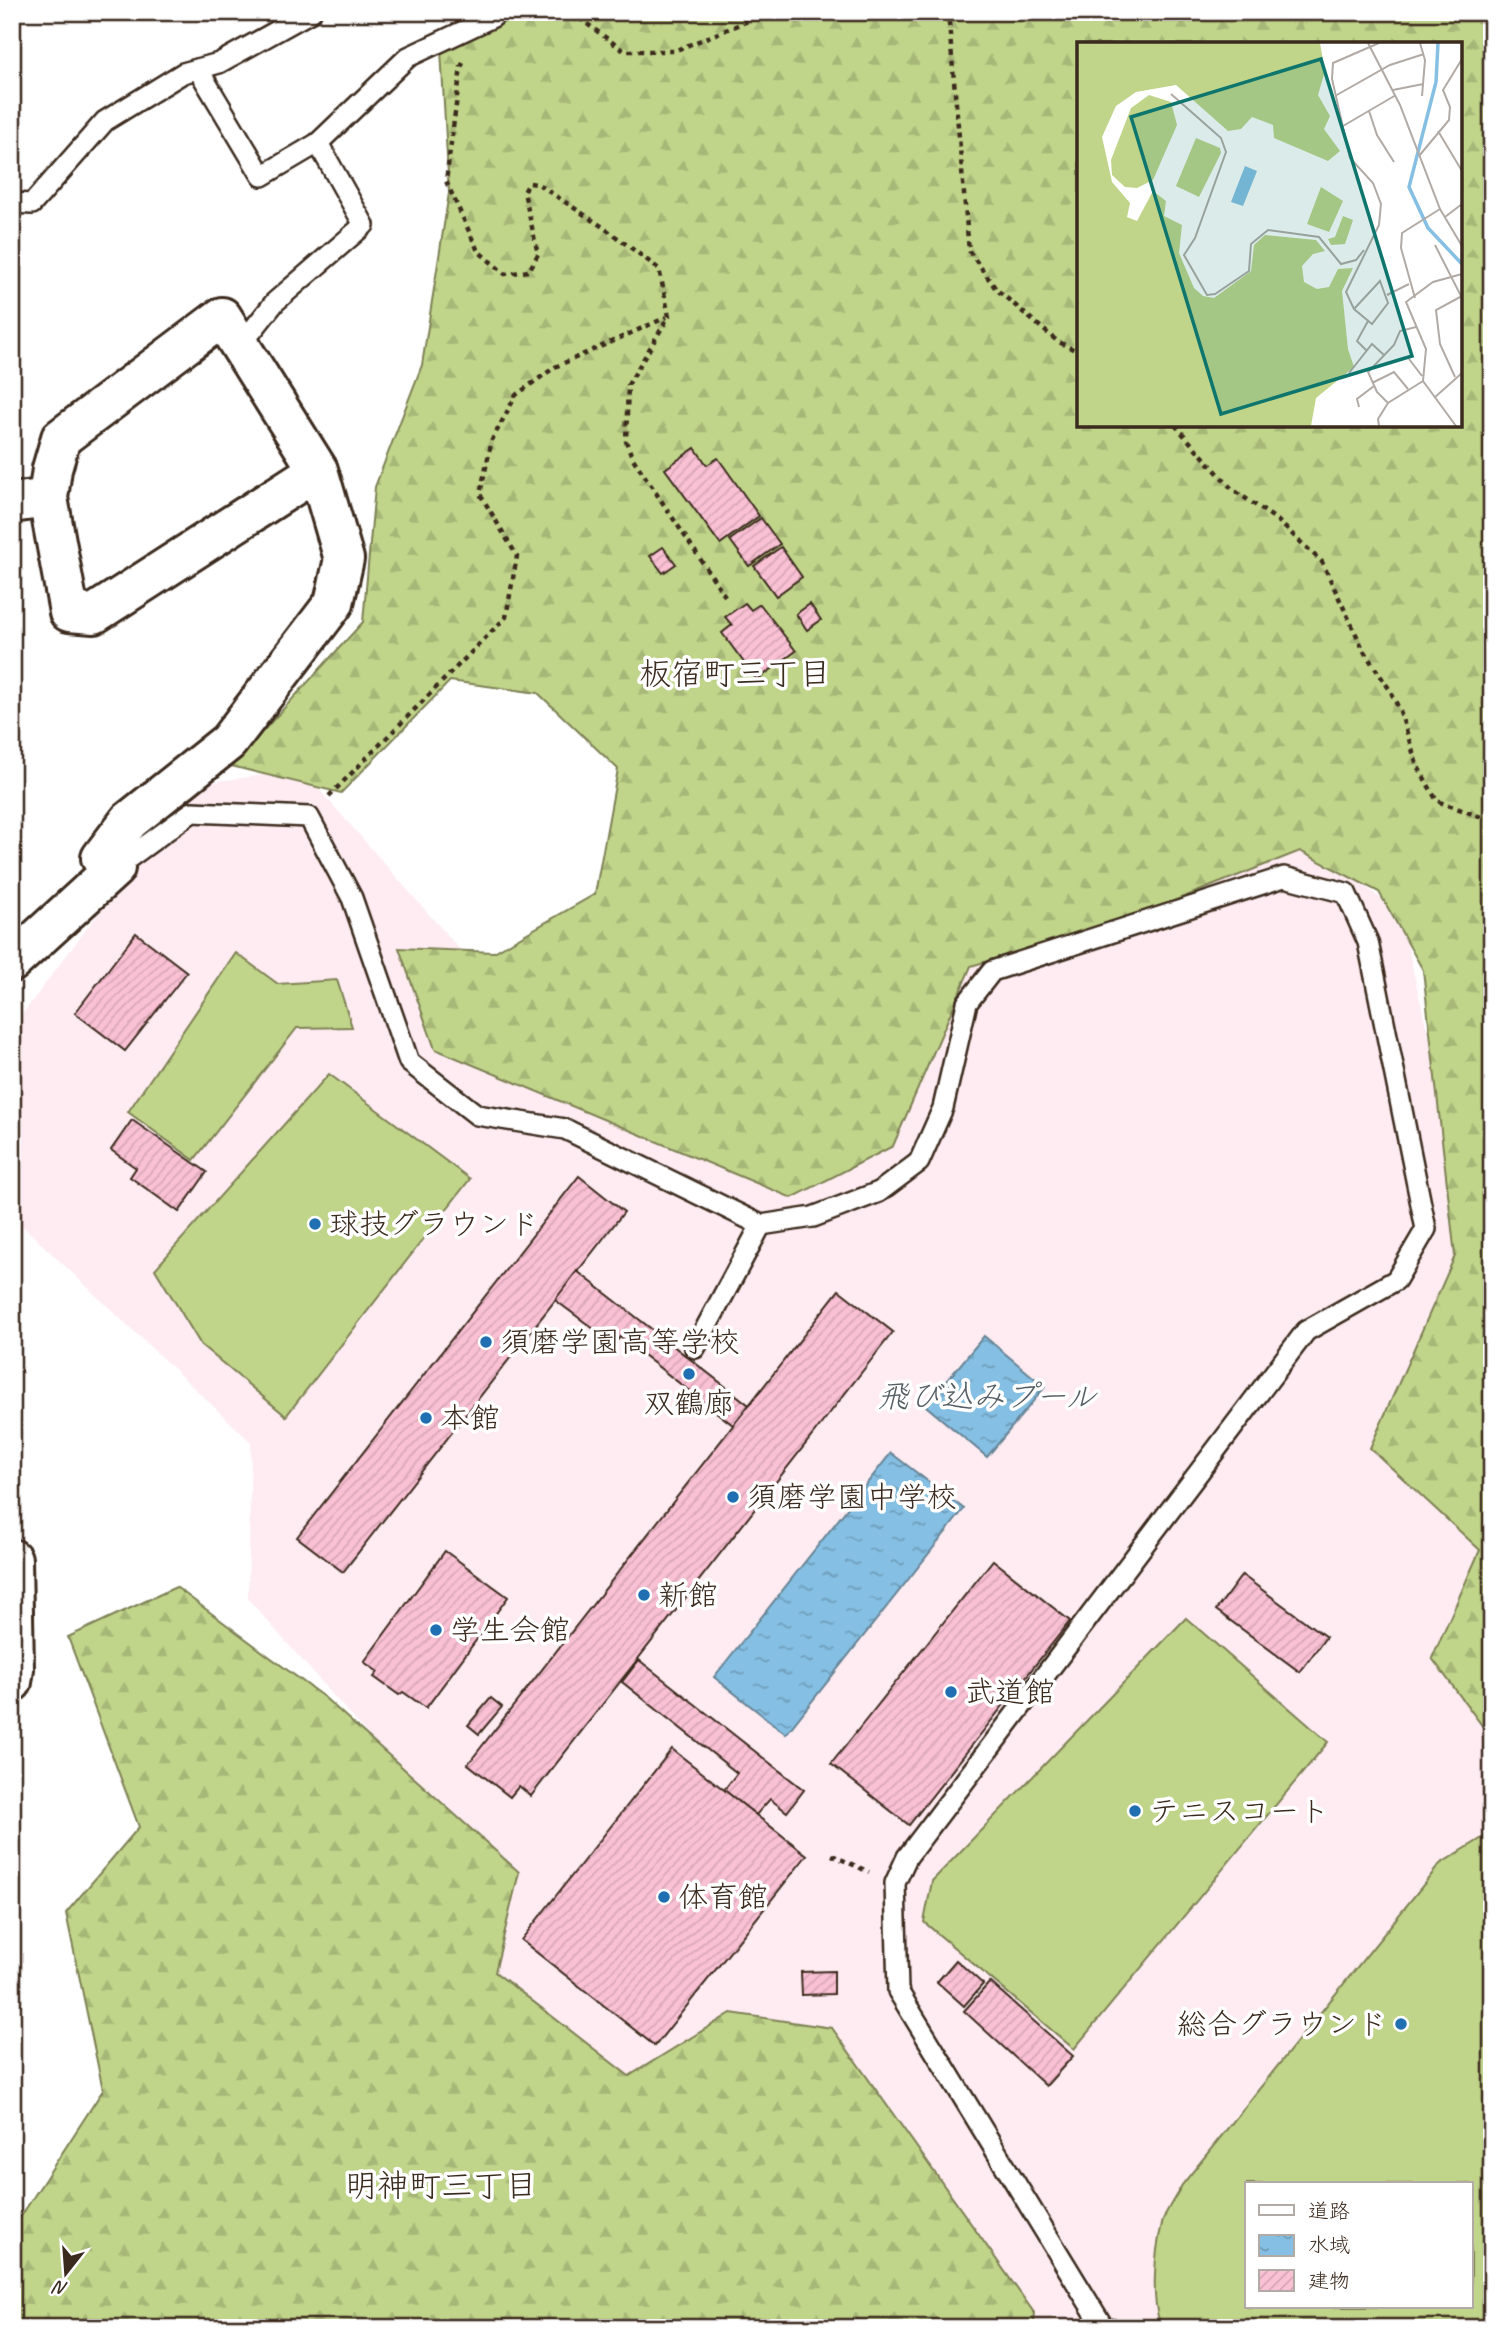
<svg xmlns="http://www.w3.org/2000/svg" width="1504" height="2340" viewBox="0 0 1504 2340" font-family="Caveat,'Klee One',sans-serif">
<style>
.built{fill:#feecf2;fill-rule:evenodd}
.forest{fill:url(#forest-firs);stroke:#7e8054;stroke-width:2;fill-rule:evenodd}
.garden{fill:#c0d58a;stroke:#7e8054;stroke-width:2;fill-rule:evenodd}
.water{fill:url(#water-ripples);stroke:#678495;stroke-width:2}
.building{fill:url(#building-hatch);stroke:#3b2a1e;stroke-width:2}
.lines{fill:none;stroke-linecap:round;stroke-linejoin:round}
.service-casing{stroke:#3b2a1e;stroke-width:24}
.minor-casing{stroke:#3b2a1e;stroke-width:44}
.path{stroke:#3b2a1e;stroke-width:4.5;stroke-dasharray:5 5;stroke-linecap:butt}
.service{stroke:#fff;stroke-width:19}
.minor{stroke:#fff;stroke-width:38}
.poi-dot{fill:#1f6fb2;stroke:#fff;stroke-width:2.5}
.labels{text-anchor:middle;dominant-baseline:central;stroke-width:7;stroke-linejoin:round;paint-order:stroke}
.poi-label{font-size:30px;fill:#3b2a1e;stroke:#fff;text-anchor:start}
.neighbourhood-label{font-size:32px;fill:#3b2a1e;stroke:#fff}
.water-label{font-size:32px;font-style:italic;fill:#555e63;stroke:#fff}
.inset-river{fill:none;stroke:#85c0e4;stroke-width:3.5}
.inset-road{fill:none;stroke:#b1aaa5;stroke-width:2}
.view{fill:#0f766e;fill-opacity:0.15;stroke:#0f766e;stroke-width:3.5}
.inset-edge{fill:none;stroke:#3b2a1e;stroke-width:3.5}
</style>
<defs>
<pattern id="forest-firs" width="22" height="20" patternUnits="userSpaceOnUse" patternTransform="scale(1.75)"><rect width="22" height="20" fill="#c0d58a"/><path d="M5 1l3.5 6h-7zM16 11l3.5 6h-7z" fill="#a6b777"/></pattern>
<pattern id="water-ripples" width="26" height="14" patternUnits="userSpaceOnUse" patternTransform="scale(1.75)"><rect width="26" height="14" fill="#85c0e4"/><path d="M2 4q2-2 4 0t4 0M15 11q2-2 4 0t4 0" fill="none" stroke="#6e9cb8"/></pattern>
<pattern id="building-hatch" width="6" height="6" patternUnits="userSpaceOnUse" patternTransform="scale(1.75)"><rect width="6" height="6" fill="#fac1d5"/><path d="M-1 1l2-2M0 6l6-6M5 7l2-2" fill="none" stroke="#d7a6b6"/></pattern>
</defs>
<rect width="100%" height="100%" fill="#fff"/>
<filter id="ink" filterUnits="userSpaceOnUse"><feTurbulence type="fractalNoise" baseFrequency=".0143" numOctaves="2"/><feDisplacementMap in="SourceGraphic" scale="14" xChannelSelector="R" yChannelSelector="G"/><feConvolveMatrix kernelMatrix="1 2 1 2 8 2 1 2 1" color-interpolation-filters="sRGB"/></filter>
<g filter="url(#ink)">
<path class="built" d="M302,770l286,325 360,-152 364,-97 88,67 92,399v1016h-523l-336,-204 -175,-115 34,-134 -244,-276 3,-157 -239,-226v-188l183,-244zM1247,2184h224v123h-224z"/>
<g class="forest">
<path d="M526,12h966v1727l-60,-81 48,-108 -110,-102 85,-192 -32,-286 -44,-78 -79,-41 -154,61 -175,54 -78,180 -101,52 -357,-149 -36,-101 95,4 101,-58 23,-125 -80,-76 -88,-12 -109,112 -110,-27 132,-144 12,-135 47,-122 27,-172 -8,-143zM1079,44h381v381h-381z"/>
<polygon points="176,1587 325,1698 519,1872 495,1972 629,2076 731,2013 832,2028 1035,2314 1033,2328 12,2328 12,2230 103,2090 66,1913 139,1827 68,1637"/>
</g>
<g class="garden">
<polygon points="236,953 278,984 337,980 352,1027 297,1028 194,1160 128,1112"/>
<polygon points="329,1074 470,1179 286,1416 201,1345 155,1269"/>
<polygon points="1186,1618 1328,1742 1074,2049 924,1922 932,1881"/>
<path d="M1492,1832v496h-330c-12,-26 -7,-77 0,-104 3,-14 14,-27 20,-39l258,-321zM1247,2184h224v123h-224z"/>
</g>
<g class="water">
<polygon points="984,1336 1045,1387 987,1457 926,1406"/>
<polygon points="891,1453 964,1509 786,1734 714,1677"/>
</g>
<g class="building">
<polygon points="695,448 707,465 718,458 759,516 720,544 665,469"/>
<polygon points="761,518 780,544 749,566 730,540"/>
<polygon points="663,547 676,564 663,573 650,556"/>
<polygon points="781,547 802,577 776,596 754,566"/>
<polygon points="745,603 751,610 760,604 796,651 757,680 722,633 732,625 725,617"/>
<polygon points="810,604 821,620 807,630 796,614"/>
<polygon points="136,933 187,972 125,1051 75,1013"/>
<polygon points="132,1120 207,1172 179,1212 130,1177 136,1168 111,1150"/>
<polygon points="579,1176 624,1212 343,1572 297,1537"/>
<polygon points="577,1271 749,1405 733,1425 620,1337 614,1344 555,1300"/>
<polygon points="839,1290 893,1332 531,1796 519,1786 510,1797 468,1764"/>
<polygon points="445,1551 508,1597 426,1708 403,1692 399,1695 374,1677 378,1672 364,1662"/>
<polygon points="993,1560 1070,1621 909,1825 831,1764"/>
<polygon points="1242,1575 1326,1637 1300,1672 1216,1610"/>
<polygon points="639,1660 804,1790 787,1812 770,1799 756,1815 724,1790 737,1773 622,1682"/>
<polygon points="491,1698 502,1707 479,1734 468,1725"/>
<polygon points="672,1749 807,1855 655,2046 521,1940"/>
<polygon points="956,1960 983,1984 964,2006 937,1982"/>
<polygon points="834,1971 834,1994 802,1995 801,1972"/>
<polygon points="990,1982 1073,2056 1046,2086 964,2011"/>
</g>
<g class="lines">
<defs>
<g id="service">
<polyline points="198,69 262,176 318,143 408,57 493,17"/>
<polyline points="12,203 32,204 105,121 183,73 219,63 311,12"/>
<polyline points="240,346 275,302 364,225 318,143"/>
<polyline points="115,868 192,812 309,817 352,898 409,1062 477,1115 565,1129 761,1225 813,1217 879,1192 919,1162 943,1108 967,1003 992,971 1284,877 1346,893 1368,942 1426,1229 1396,1280 1306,1331 907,1857 895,1883 898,1991 1104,2328"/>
<polyline points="695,1348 761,1225"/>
</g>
<g id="minor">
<polyline points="12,503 48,498"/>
<polyline points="12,962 115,868 101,858 129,821 228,742 334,603 344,559 318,470 222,317 61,438 52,469 48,498 69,612 94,614 318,470"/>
<polyline points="12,1559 14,1669 12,1682"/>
</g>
</defs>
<use href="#service" class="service-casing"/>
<use href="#minor" class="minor-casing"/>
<g class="path">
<polyline points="571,12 624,51 674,51 770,12"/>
<polyline points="948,12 969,251 996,289 1057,341 1079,352"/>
<polyline points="463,63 461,67 446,181 478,251 505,274 529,271 538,254 524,192 529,183 538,184 603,227 659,269 669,316 628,385 626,441 632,457 725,596"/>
<polyline points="1175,425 1232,489 1277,520 1322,562 1365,653 1390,690 1400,711 1417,765 1437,801 1492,821"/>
<polyline points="329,796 506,617 517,556 480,494 492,440 516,395 555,367 667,317"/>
<polyline points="832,1855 869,1872"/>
</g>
<use href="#service" class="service"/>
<use href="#minor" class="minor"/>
</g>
</g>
<g class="poi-dot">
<circle cx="315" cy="1224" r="7"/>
<circle cx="486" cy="1342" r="7"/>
<circle cx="689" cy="1374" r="7"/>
<circle cx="426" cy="1418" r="7"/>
<circle cx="733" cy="1497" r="7"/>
<circle cx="644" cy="1595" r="7"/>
<circle cx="436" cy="1630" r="7"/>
<circle cx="951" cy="1692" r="7"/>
<circle cx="1135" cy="1811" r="7"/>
<circle cx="664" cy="1897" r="7"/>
<circle cx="1401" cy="2024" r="7"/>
</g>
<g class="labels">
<g class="poi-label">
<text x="329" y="1224">球技グラウンド</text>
<text x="500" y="1342">須磨学園高等学校</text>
<text x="689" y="1403" text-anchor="middle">双鶴廊</text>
<text x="440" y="1418">本館</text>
<text x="747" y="1497">須磨学園中学校</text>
<text x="658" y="1595">新館</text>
<text x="450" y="1630">学生会館</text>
<text x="965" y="1692">武道館</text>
<text x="1149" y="1811">テニスコート</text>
<text x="678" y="1897">体育館</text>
<text x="1387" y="2024" text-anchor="end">総合グラウンド</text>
</g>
<g class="neighbourhood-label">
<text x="735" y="673">板宿町三丁目</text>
<text x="441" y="2185">明神町三丁目</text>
</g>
<g class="water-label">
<text x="987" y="1396">飛び込みプール</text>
</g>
</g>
<g transform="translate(1077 42)">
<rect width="385" height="385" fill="#fff"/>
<path d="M0,1h243l5,28 -7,24 12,21 -6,13 16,22 -12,10 -54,-23 -1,-13 -21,-8 -11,12 -13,2 -52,-46 -40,7 -20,14 -14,31 10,45 18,21 -3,14 10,4 16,-30 13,10 -2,15 18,9 -3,28 15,35 9,8 11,2 37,-27 3,-26 11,-10 51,5 9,11 -12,3 -11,12 2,16 13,7 12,-2 9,-18 15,-1 -11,23 6,58 6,18 -38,31 -5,28h-234z" fill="#c0d58a"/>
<path d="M72,53l22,7 6,23 -24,55 -16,8 -12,-1 -13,-12 -1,-15 20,-52zM119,96l24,10 1,5 -22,44 -23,-11zM244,145l22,14 -14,31 -22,-8zM266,174l10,4 -8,24 -14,1 -3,-6 7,-2z" fill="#c0d58a"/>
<path d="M168,124l12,5 -14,35 -12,-4z" fill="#85c0e4"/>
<path class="inset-river" d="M361,1l-2,39 -27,105 19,41 34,36"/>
<path class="inset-road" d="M291,1l32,62 40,104 22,37M343,1l5,17 -3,36M316,48l30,-6M94,52l50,44 5,14 -31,86 -11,17 23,40 8,-1 34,-23 2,-27 17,-14 51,7 22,27 15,-4 8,-10M258,54l55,-31 34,-11M292,69l8,24 17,27M266,84l53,-31M361,89l24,40M342,114l30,-36 1,-13 -7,-17 19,-31M368,175l17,-13M358,203l26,51M310,253l22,-11M338,256l-14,-50 1,-15 38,-24M277,267l26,-28 8,22 -16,21 -18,-15 -8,-17 33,-67 2,-21 -8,-21 -23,-25 -18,-79 1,-16 46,-20M289,308l-9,-9 11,-20M332,317l13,17M272,331l23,-29 12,11M378,335l-15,-33 -4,-34 26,-14M295,341l22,-11 14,17M357,356l28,-25M311,361l-11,-11 -9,-20 26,-27 6,-14 16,-4M282,365l-2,-8 17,-13M302,384l-1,-7 10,-16 35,-22M379,384l-33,-45 3,-32 -20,-47 27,-20 29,-8"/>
<path class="view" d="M244,17l91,297 -191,58 -90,-297z"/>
<rect width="385" height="385" class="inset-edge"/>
</g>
<rect width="1504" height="2340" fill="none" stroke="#fff" stroke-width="42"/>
<rect x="21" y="21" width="1462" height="2298" fill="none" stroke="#3b2a1e" stroke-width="2.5" filter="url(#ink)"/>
<rect x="1245" y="2182" width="228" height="126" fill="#ffffff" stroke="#b1aaa5" stroke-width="2"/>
<rect x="1259" y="2205" width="35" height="10" fill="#ffffff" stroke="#b1aaa5" stroke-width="2"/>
<text x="1308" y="2218" font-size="21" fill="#3b2a1e">道路</text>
<rect x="1259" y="2235" width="35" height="21" fill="url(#water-ripples)" stroke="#b1aaa5" stroke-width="2"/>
<text x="1308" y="2252" font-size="21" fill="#3b2a1e">水域</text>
<rect x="1259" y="2270" width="35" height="21" fill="url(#building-hatch)" stroke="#b1aaa5" stroke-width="2"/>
<text x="1308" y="2288" font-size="21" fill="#3b2a1e">建物</text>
<g transform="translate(66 2273) rotate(197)" stroke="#ffffff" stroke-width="5" paint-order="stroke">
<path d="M0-5L12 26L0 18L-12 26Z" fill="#3b2a1e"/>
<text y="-10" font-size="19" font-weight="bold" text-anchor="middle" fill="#3b2a1e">N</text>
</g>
</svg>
